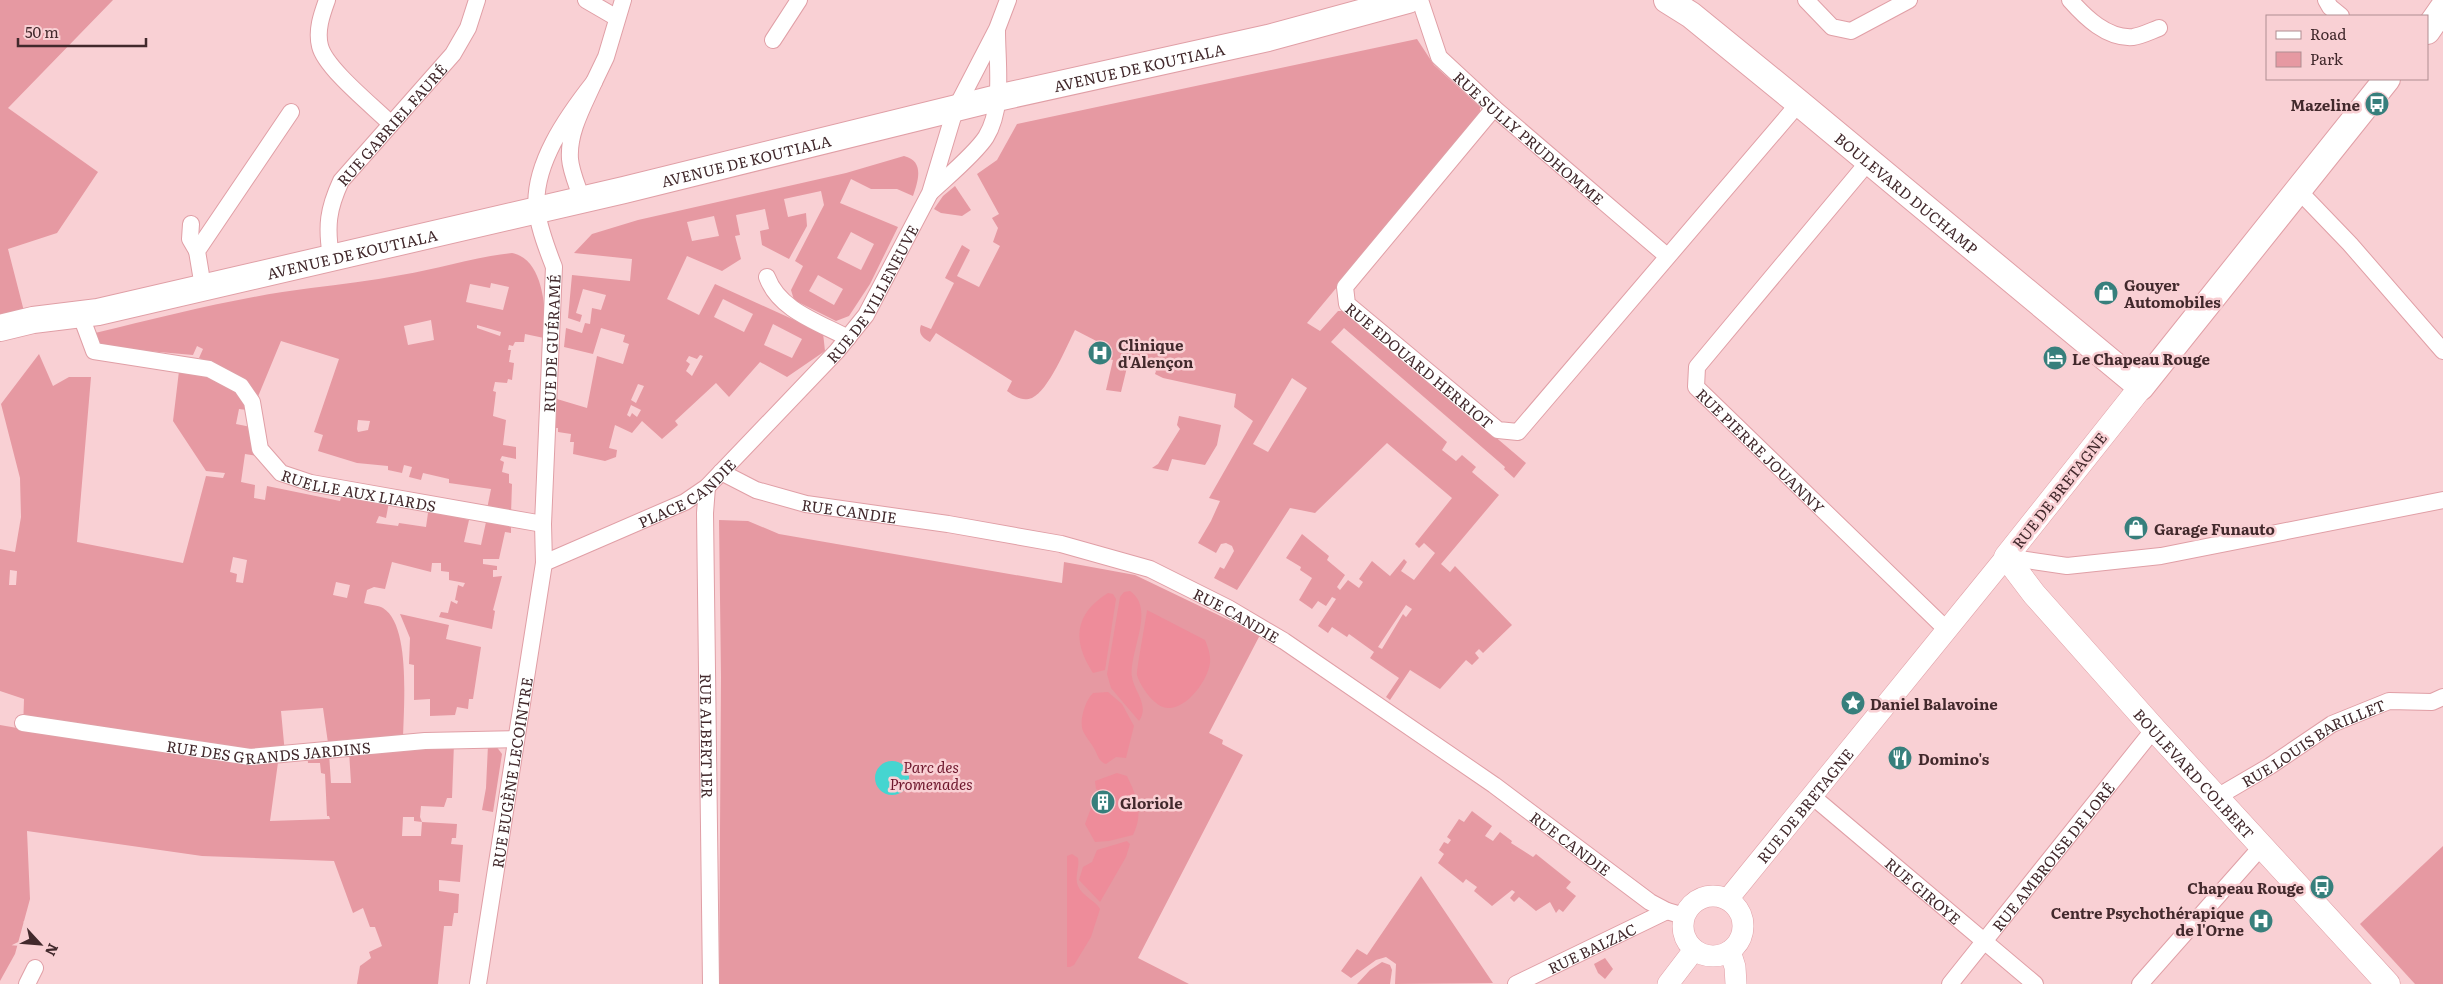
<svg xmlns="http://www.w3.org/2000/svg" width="2443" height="984" viewBox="0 0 2443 984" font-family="Literata,serif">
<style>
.green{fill:#e699a2;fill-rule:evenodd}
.forest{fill:#ee8c9a}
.water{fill:#45d5d0}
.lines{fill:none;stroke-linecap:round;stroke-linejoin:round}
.minor-casing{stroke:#e09fa6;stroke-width:18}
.tertiary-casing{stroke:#e09fa6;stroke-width:22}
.secondary-casing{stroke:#e09fa6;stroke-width:25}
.primary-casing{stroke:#e09fa6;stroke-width:28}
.minor{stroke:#fff;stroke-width:16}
.tertiary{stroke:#fff;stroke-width:21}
.secondary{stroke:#fff;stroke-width:24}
.primary{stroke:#fff;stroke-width:26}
.labels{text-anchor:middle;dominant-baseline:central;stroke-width:5;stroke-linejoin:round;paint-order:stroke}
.street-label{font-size:15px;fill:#42292c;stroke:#f9d0d4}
.poi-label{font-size:15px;font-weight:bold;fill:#42292c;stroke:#f9d0d4;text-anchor:start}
.park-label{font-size:15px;font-style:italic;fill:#6e172d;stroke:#f9d0d4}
</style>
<rect width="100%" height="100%" fill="#f9d0d4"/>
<g class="green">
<polygon points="0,0 113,0 8,108 98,172 57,233 8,249 26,319 0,326"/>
<path d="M1417,39l17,26 46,42v9l-173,207 13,8 18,-20h9l179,152 -12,15 -10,-9 1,-2 -161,-139 -13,14 116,100 -5,8 14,11 6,-6 14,12 -4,5 27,23 -58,69 9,8 5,-6 57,59 -29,28 -4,-4 -4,4 4,5 -7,7 -6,-5 -26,29 -30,-19 -20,30 -4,-3 13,-19 -29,-20 4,-6 -25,-18 -2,3 -15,-10 -4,6 -10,-7 18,-27 -4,-2 -6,9 -8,-5 -6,8 -13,-9 13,-22 -12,-8 1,-3 -15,-9 16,-24 27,22 -2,4 18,15 -8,12 3,3 8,-10 11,8 4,-6 -4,-3 13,-18 18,15 14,-17 3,3 -6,9 13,9 21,-27 -11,-10 -5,5 -4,-4 37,-46 -65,-55 -72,70 -25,-5 -53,82 -23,-12 6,-11 4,2 10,-18 -2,-5 -6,-3 -5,1 -5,9 -18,-10 13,-22 9,-20 -11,-3 44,-77 -19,-14 2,-13 -73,-16 -8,-4 1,-3 -8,-9v-3l-18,-4 -9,37 -15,-2 7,-30 -18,-5 13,-8 -33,-17c-9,17 -26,60 -43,68 -10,4 -18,-2 -25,-7l5,-10 -76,-48 -6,9c-8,-4 -12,-9 -9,-17l10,4 23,-46 -9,-5 17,-33 8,5 -13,26 22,11 21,-41 -7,-4 5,-14 -6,-10 7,-4 -22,-40 20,-14 20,-36zM1292,378l15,10 -39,64 -15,-8zM1406,605l6,4 -6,8 -3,-3 -21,35 -4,-2z"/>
<path d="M904,156c21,5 14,25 9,40l-16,-7h-26l-20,-10 -11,24 58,24 -28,57 -21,32 -13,5 -42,-21 -3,-10 12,-24 -8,-5 29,-56 -3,-14 -37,8 4,18 18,-4 1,13 -18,33 -27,-14 -2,-14 9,-2 -4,-20 -29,6 4,20 -5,1 6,23 -19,12 -35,-15 -20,43 32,16 16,-31 108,49 2,18 -38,26 -27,-15 -31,35 -13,-14 -41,38 3,4 -16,14 -20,-18 -10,12 -17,-8 -6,23 8,2 -1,7 -11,4 -32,-7 1,-12h-4l1,-8 -13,-2v-4h-3l2,-29 30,9 10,-52 26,8 6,-20 -6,-2 2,-7 -24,-7 -8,26 -29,-7 2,-19 16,5 3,-10 5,1 2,-16 9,2 5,-15 -23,-6 -7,24 6,2 -2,7 -12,-4 4,-43 58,6 2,-22 -58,-6 18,-19 46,-14 208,-47zM714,216l5,20 -27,5 -5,-19zM851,232l23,12 -13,26 -24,-12zM818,275l25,14 -9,16 -25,-14zM723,299l30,15 -9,18 -30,-15zM773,324l29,15 -10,19 -28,-13zM700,355l3,1 -11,20 -6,-5 4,-7 -4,-3 3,-5 8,3zM638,384l6,2 -8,17 -5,-3zM631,405l10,5 -4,7 -5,-4 -2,4 -3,-2z"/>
<polygon points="955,186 971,210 962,216 941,213 934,209 943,196"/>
<path d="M512,253c32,6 35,59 32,85l-19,-4 -1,8h-9l-2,4 -4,-1 -1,5h3l-2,12 5,1 -2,17 -4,-1 -1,4 -12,-1 -2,9 3,1 -3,24 13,4 -3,25 13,2v12l-14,-3 -2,4 4,2 -2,10 7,2v9l3,1 -1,30 -24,-5 4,-20 -42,-6v-4l-26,-6 -2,7 -12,-3 3,-10 -8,-2 -2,8 -14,-3v-4l-31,-3 -39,-12 5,-16 -9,-3 25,-73 -58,-18 -24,58 -29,-28 -29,-13 4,-9 -6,-3 -4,9 -90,-8 -4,-2 -4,-12c71,-17 143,-36 216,-45 30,-4 60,-7 90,-13 37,-6 73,-18 111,-22zM491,283l18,4 -6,23 -37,-8 4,-18 20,4zM431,320l3,20 -26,5 -4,-19zM477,325l24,7 -1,4 -23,-8zM358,420l12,1 -2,9 -10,2 -1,-3z"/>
<path d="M39,354l14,32 16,-9h22l-14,165 106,21 23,-87 17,2 2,-5 -19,-2 -33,-50 6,-50 27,4 32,17 9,18 -8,-1 -3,15 15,3 7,29 -13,-2 -4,28 14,3 -1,13 11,2 2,-14 73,15 2,-6 47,7 -3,16 -7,-2 -3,7 22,3 1,-3 27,4 2,-14 6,-2 35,9 -5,22 17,3 5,-23 25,4v7l-6,-1 -6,27h-16v5l14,2v4h-4v7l9,-1 -9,34 2,1 -3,18 -53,-12 2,-5 7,1 3,-12 6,3 1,-3 -3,-1 3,-15 5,2 2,-4 -16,-3v-8l-8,-1v-8h-9l-1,9 -39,-10 -7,27 -11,-2 -7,3 -3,13c6,2 14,2 19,5 29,18 20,104 20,135l-74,7 -6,-42 -42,3 4,43 -6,1 -9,66 60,-2 -1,-3h-2l-2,-42 -4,-1 -1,-10h-12l-1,-10h22l2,30h20l-2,-32 105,-8 -2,55h-5l-3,9 -23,-1 -1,11 2,5 35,2 -1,14h-4l-1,6 12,1 -3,37 -21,-2v11l20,3 -1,19h-4l-2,13h-8l-6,58h-81l3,-18 11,-8 -2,-6 13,-6 -7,-19h-5l-7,-19 -10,5 -19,-52 -132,-5 -175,-25 3,68 -15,55 -15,27v-256l23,4 1,-30 -24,-8v-142l15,3 6,-35 -1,-39 -19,-74zM233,557l14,3 -4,23 -7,-1 1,-8 -7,-2zM10,570l7,1 -1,14h-7zM336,582l14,3 -3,13 -14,-3zM403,817h11v4l8,1 -1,14h-19z"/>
<polygon points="1179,416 1221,425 1217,445 1205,465 1172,459 1168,471 1152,468 1158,464 1180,429 1177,425"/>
<polygon points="719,520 748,521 779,534 1062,583 1064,562 1135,575 1260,635 1209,733 1223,740 1222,744 1243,755 1138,958 1189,984 719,984 721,677"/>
<polygon points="400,614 449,625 446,639 481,647 473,699 469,699 468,709 457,707 455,715 430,716 430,699 414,700 414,665 409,664 410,638"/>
<polygon points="488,745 496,746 502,754 493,812 482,810 486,788"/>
<polygon points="1472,811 1492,826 1485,836 1493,841 1500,832 1512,841 1511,843 1533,857 1536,854 1571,882 1566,888 1576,896 1563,912 1559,909 1556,913 1550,902 1536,911 1519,897 1514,902 1510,898 1515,892 1512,890 1492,906 1474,891 1477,887 1466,879 1463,883 1438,863 1444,854 1439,850 1444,842 1448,844 1451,840 1447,837 1459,819 1464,822"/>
<polygon points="2443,846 2443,984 2415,984 2360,924"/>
<polygon points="1421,876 1425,882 1493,983 1395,984 1396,964 1386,957 1376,960 1351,978 1341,971 1357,949 1367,955"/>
<polygon points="1605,958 1613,969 1605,979 1598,973 1594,964"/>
<polygon points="1382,962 1390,965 1392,970 1390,984 1357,984 1370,970"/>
</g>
<g class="forest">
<path d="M1130,591c26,18 -1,60 2,86 2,14 18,29 7,44l-28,-33 -4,-14 13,-77 4,-5z"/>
<path d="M1108,593l5,1 3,5 -11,71 -12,3c-21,-32 -19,-59 15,-80z"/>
<path d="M1147,610l58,30c3,7 6,16 5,23 -2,17 -23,46 -42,45 -13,0 -28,-22 -31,-33 -1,-3 9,-56 10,-65z"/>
<path d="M1108,692l14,12 12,22 -8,32 -10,-1 -10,7c-7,-2 -8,-8 -11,-14 -3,-6 -8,-11 -11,-17 -6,-11 1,-32 9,-40z"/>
<path d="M1117,773l10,3c10,21 17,37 6,59l-24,6 -14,1 -10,-18 6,-16 4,-2 4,5c8,2 12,-2 15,-9 -4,-11 -10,-8 -18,-13l-1,-8z"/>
<polygon points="1127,841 1130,844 1126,857 1100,902 1079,880 1083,867 1092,862 1097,850"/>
<path d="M1072,854l6,4c2,9 -4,19 0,28 4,10 17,14 22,23l-9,28 -17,28 -4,2h-3v-111z"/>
</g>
<circle class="water" cx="892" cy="778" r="17"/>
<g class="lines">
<defs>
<g id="minor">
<path d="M327,0c-5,14 -11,30 -7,46 5,22 54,61 71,78"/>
<polyline points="586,0 617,18"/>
<path id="s1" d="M1420,0l19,57 55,51 173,148"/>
<polyline points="1806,0 1832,27 1851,31 1909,0"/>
<path d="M2070,0c15,17 37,39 63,37 8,-1 18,-6 26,-9"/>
<polyline points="2326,0 2330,7 2341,16"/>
<polyline points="773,40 799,0"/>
<polyline points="594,82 606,57 623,0"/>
<path id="s2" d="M1494,108l-149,179 2,17 151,126 20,2 281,-329"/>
<path id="s3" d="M1869,161l-172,206 -1,20 251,243"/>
<polyline points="2299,191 2350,244 2443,351"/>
<path d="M931,192c16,-15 44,-38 55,-55 18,-29 11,-73 11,-106"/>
<polyline points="191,224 190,239 197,251"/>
<path id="s4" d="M331,257c-5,-31 -3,-48 10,-76l112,-127 15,-26 9,-28"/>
<path d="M767,277c12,33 51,45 81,61"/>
<polyline points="203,287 197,251 291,112"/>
<path id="s5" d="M81,316l13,35 115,18 32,17 11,16 8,47 21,24 30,10 232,41"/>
<path id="s6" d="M721,472l35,18 50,14 142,20 113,20 89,25 78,39 56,33 210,144 156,117 17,9 17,5"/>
<path id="s7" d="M707,487l-2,26 6,471"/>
<polyline points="2006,557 2067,566 2161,556 2443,500"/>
<path id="s8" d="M544,563l141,-61 22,-15 130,-136 29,-36 64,-122 25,-83 42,-81 11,-29"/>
<path id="s9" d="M23,723l227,34 175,-16 91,-2"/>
<path id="s10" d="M1812,796l223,188"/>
<path id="s11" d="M2217,797l53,-31 62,-42 57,-23 43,1 11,-5"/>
<polyline points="27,984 35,968"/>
<path id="s12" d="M478,984l66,-421 -1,-39 11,-257c-7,-18 -14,-36 -17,-55 -6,-46 31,-97 57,-130 -10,23 -26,50 -24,77 1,13 8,28 12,41"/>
<path id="s13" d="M1516,984l151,-73"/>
<path id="s14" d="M1950,984l204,-255"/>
<polyline points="2140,984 2262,846"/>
</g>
<g id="tertiary">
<circle cx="1713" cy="926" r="30"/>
<path id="s15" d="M1728,899l278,-342"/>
<polyline points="1730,951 1735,967 1736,984"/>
<polyline points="1668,984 1694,950"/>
</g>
<g id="secondary">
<path id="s16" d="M2141,387l-135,170 28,37 120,135 234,255"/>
</g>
<g id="primary">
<path id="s17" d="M1667,0l24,15 108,88 342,284 246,-308"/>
<polyline points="2427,31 2443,8"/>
<path id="s18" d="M0,328l33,-8 65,-8 526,-122 373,-92 271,-60 140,-38"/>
</g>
</defs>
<use href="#minor" class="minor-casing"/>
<use href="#tertiary" class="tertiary-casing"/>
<use href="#secondary" class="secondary-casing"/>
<use href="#primary" class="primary-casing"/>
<use href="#minor" class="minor"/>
<use href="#tertiary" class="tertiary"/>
<use href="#secondary" class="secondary"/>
<use href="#primary" class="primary"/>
</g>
<defs>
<symbol id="bus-disc" viewBox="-11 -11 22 22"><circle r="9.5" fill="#377f7c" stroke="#f9d0d4"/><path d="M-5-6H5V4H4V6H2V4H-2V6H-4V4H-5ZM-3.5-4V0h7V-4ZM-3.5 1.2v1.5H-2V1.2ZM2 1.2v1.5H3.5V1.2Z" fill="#fff"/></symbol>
<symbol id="shop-disc" viewBox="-11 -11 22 22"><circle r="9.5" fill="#377f7c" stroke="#f9d0d4"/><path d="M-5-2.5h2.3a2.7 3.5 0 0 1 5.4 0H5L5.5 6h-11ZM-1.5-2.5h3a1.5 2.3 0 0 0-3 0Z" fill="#fff"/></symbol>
<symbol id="hospital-disc" viewBox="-11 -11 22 22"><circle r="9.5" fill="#377f7c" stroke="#f9d0d4"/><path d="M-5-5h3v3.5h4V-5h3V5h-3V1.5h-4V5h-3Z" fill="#fff"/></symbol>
<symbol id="hotel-disc" viewBox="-11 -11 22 22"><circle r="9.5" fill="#377f7c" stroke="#f9d0d4"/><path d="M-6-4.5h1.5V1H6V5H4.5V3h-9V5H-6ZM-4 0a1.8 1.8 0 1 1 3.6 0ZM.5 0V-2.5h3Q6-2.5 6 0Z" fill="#fff"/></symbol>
<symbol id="sight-disc" viewBox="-11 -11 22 22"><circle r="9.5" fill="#377f7c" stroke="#f9d0d4"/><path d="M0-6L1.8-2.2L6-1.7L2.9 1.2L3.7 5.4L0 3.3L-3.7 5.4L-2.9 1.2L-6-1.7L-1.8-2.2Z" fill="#fff"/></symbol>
<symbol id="restaurant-disc" viewBox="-11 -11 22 22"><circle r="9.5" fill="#377f7c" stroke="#f9d0d4"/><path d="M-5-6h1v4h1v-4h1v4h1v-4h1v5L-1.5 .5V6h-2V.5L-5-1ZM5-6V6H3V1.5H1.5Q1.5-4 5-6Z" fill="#fff"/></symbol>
<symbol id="building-disc" viewBox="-11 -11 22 22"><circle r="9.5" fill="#377f7c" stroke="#f9d0d4"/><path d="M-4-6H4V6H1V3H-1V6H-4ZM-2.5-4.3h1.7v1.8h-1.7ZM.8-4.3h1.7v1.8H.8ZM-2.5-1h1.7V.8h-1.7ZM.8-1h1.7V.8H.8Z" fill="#fff"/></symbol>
</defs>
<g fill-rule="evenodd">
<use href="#bus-disc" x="2363" y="90" width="28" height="28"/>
<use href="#shop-disc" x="2092" y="279" width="28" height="28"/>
<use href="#hospital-disc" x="1086" y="339" width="28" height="28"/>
<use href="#hotel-disc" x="2041" y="344" width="28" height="28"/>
<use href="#shop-disc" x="2122" y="514" width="28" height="28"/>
<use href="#sight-disc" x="1839" y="689" width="28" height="28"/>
<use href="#restaurant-disc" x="1886" y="744" width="28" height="28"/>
<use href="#building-disc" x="1089" y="788" width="28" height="28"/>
<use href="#bus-disc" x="2308" y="873" width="28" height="28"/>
<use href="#hospital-disc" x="2247" y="907" width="28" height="28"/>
</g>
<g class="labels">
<g class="street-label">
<text stroke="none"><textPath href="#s18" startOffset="1169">AVENUE DE KOUTIALA</textPath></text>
<text stroke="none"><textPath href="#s4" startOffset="154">RUE GABRIEL FAURÉ</textPath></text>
<text stroke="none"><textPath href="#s1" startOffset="181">RUE SULLY PRUDHOMME</textPath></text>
<text stroke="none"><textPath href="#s18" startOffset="765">AVENUE DE KOUTIALA</textPath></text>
<text stroke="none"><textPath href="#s17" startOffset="308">BOULEVARD DUCHAMP</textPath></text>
<text stroke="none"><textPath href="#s18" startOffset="360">AVENUE DE KOUTIALA</textPath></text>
<text stroke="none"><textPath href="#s8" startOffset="436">RUE DE VILLENEUVE</textPath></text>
<text stroke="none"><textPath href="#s12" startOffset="646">RUE DE GUÉRAMÉ</textPath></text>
<text stroke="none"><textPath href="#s2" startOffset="345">RUE EDOUARD HERRIOT</textPath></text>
<text stroke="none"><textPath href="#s3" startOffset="379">RUE PIERRE JOUANNY</textPath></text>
<text stroke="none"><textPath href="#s5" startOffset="369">RUELLE AUX LIARDS</textPath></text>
<text stroke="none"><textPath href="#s8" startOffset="160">PLACE CANDIE</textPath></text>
<text transform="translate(2059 490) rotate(-52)">RUE DE BRETAGNE</text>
<text stroke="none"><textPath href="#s6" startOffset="135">RUE CANDIE</textPath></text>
<text stroke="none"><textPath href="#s6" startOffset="540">RUE CANDIE</textPath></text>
<text stroke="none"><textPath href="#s7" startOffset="249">RUE ALBERT 1ER</textPath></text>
<text stroke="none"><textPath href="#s11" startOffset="111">RUE LOUIS BARILLET</textPath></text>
<text stroke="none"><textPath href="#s9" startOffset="248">RUE DES GRANDS JARDINS</textPath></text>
<text stroke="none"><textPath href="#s12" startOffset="214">RUE EUGÈNE LECOINTRE</textPath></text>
<text stroke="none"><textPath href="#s16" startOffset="504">BOULEVARD COLBERT</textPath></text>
<text stroke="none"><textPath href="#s15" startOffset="121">RUE DE BRETAGNE</textPath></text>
<text stroke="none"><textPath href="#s6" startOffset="945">RUE CANDIE</textPath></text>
<text stroke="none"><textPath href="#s14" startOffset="164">RUE AMBROISE DE LORÉ</textPath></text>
<text stroke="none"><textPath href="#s10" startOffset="146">RUE GIROYE</textPath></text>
<text stroke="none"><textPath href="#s13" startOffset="84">RUE BALZAC</textPath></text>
</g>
<g class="poi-label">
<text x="2360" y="104" text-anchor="end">Mazeline</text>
<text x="2124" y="284">Gouyer<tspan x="2124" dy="17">Automobiles</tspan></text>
<text x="1118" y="344">Clinique<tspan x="1118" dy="17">d'Alençon</tspan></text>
<text x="2072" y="358">Le Chapeau Rouge</text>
<text x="2154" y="528">Garage Funauto</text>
<text x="1870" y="703">Daniel Balavoine</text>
<text x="1918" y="758">Domino's</text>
<text x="1120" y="802">Gloriole</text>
<text x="2304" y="887" text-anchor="end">Chapeau Rouge</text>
<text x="2244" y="912" text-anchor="end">Centre Psychothérapique<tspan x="2244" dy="17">de l'Orne</tspan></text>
</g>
<g class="park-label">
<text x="931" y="766">Parc des<tspan x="931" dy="17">Promenades</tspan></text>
</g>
</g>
<rect x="2266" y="15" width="162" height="65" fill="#f9d0d4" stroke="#b08d91"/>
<rect x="2276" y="31" width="25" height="8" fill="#ffffff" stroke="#b08d91"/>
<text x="2310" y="40" font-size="15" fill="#42292c">Road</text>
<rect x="2276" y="52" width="25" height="15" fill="#e699a2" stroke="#b08d91"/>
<text x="2310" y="65" font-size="15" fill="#42292c">Park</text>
<g transform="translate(40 944) rotate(116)" stroke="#f9d0d4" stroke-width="4" paint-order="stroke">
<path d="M0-4L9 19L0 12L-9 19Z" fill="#42292c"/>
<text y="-8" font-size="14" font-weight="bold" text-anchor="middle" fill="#42292c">N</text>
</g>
<path d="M18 38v8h128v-8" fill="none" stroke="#42292c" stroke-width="2.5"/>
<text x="25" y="38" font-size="15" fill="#42292c" stroke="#f9d0d4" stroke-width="4" paint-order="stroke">50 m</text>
</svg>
